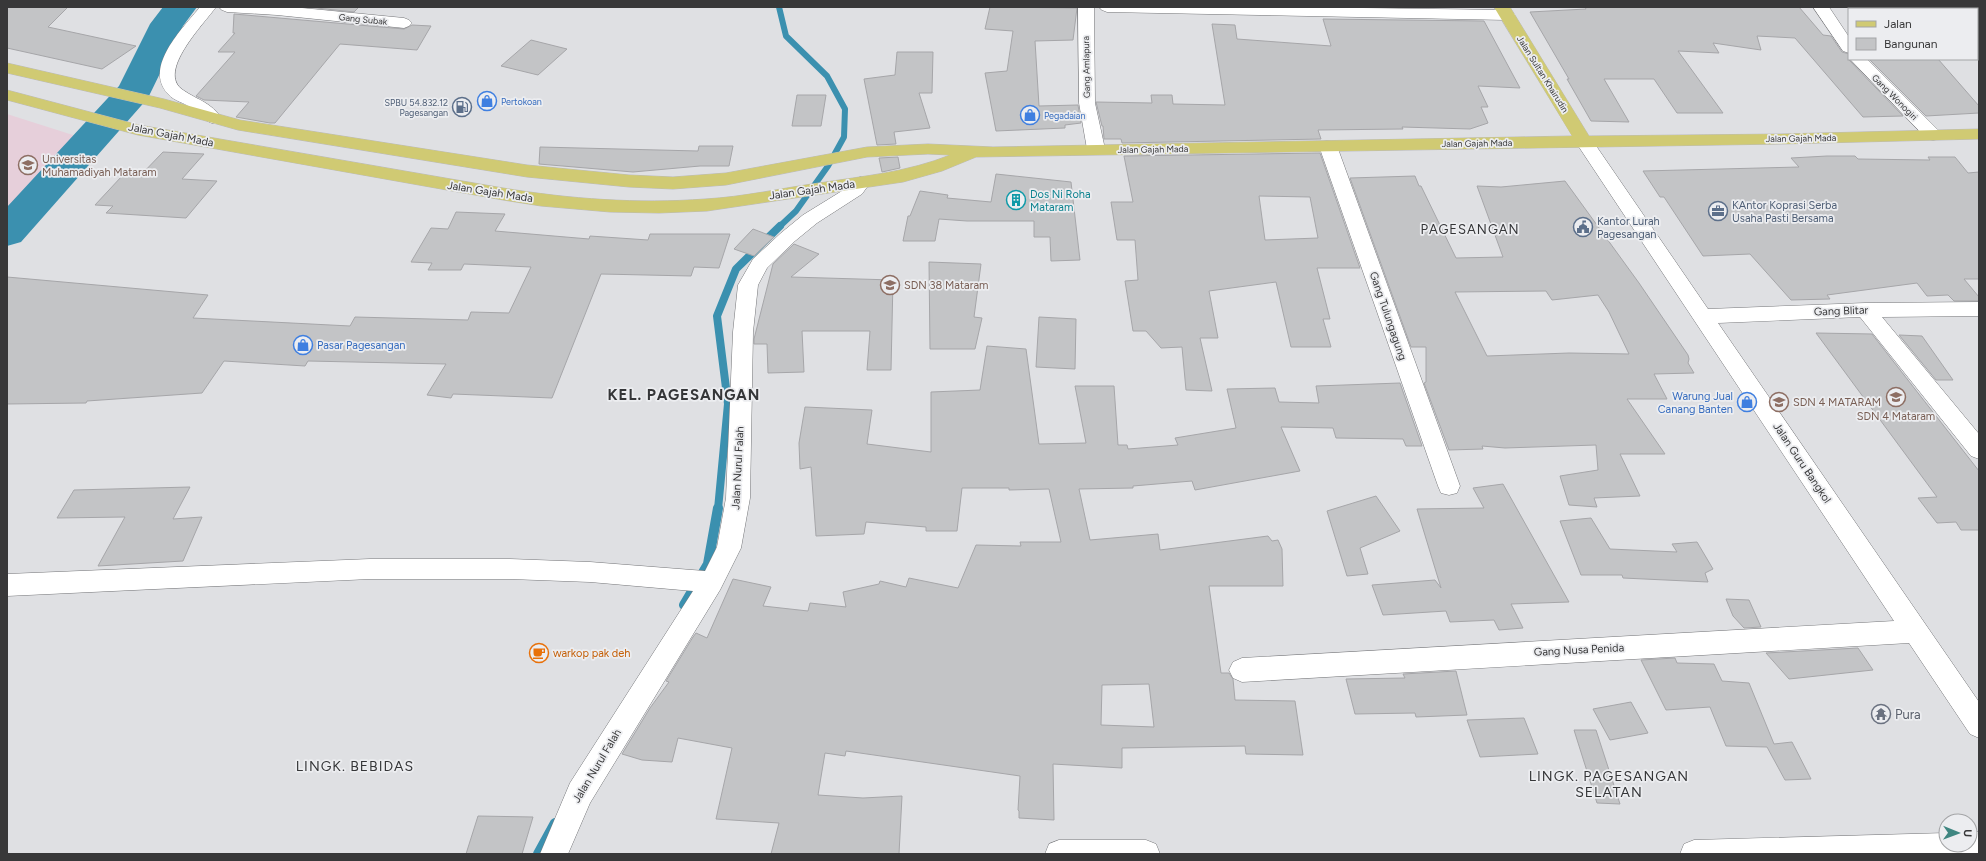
<svg xmlns="http://www.w3.org/2000/svg" width="1986" height="861" viewBox="0 0 1986 861" font-family="Figtree,sans-serif">
<style>
.education{fill:#e6cfda}
.lines{fill:none;stroke-linecap:round;stroke-linejoin:round}
.stream-far2{stroke:#3b90af;stroke-width:6}
.stream-far1{stroke:#3b90af;stroke-width:8}
.stream{stroke:#3b90af;stroke-width:10}
.river{fill:#3b90af;fill-rule:evenodd}
.building{fill:#c3c4c6;stroke:#a6a6a9;fill-rule:evenodd}
.minor-casing{stroke:#757679;stroke-width:1}
.major-casing{stroke:#bbbbbc;stroke-width:1}
.minor{fill:#fff;fill-rule:evenodd}
.major{fill:#d0ca73;fill-rule:evenodd}
.labels{text-anchor:middle;dominant-baseline:central;stroke-width:3.5;stroke-linejoin:round;paint-order:stroke}
.far-street-label{font-size:9px;fill:#383839;stroke:#ecedf0}
.far-shop-label{font-size:9px;fill:#366cbe;stroke:#ecedf0;text-anchor:start}
.far-service-label{font-size:9px;fill:#4e5e75;stroke:#ecedf0;text-anchor:end}
.street-label{font-size:11px;fill:#383839;stroke:#ecedf0}
.education-label{font-size:11px;fill:#785e54;stroke:#ecedf0;text-anchor:start}
.culture-label{font-size:11px;fill:#0d838f;stroke:#ecedf0;text-anchor:start}
.service-label{font-size:11px;fill:#4e5e75;stroke:#ecedf0;text-anchor:start}
.shop-label{font-size:11px;fill:#366cbe;stroke:#ecedf0;text-anchor:start}
.food-label{font-size:11px;fill:#c56008;stroke:#ecedf0;text-anchor:start}
.quarter-label{font-size:13px;letter-spacing:1px;fill:#353638;stroke:#ecedf0}
.near-worship-label{font-size:13px;fill:#5b616d;stroke:#ecedf0;text-anchor:start}
.near-neighbourhood-label{font-size:14px;letter-spacing:1px;fill:#353638;stroke:#ecedf0}
.district-label{font-size:15px;font-weight:bold;letter-spacing:1px;fill:#353638;stroke:#ecedf0}
</style>
<rect width="100%" height="100%" fill="#dfe0e3"/>
<polygon class="education" points="7,114 76,136 7,210"/>
<g class="lines">
<polyline class="stream-far2" points="779,7 786,36 827,76 845,109 844,137 828,166 796,211 779,227"/>
<polyline class="stream-far1" points="718,509 728,404 717,316 736,269 780,226"/>
<g class="stream">
<polyline points="684,605 708,564 718,508"/>
<polyline points="538,854 555,823"/>
</g>
<polygon class="river" points="163,7 197,7 183,26 148,98 21,242 7,246 7,207 119,86 150,24"/>
</g>
<g class="building">
<polygon points="7,7 68,7 48,27 136,46 102,69 7,48"/>
<polygon points="307,7 359,7 354,12"/>
<polygon points="990,7 1077,8 1073,40 1035,41 1039,106 1078,105 1081,123 1065,125 1065,128 996,131 985,73 1007,71 1013,31 985,29"/>
<polygon points="1585,7 1799,7 1823,35 1831,36 1842,52 1849,54 1849,60 1903,116 1863,117 1795,38 1757,36 1761,50 1713,43 1719,53 1678,51 1723,113 1677,113 1654,79 1604,79 1629,122 1591,121 1567,79 1569,79 1530,12 1586,9"/>
<polygon points="234,14 404,29 412,25 431,26 417,50 340,44 275,123 270,123 236,117 249,102 204,100 196,96 235,52 218,52 235,33 233,33"/>
<polygon points="1323,19 1484,21 1520,88 1478,86 1488,107 1481,107 1488,123 1470,129 1402,127 1403,129 1318,130 1321,139 1122,143 1121,139 1104,139 1103,126 1102,126 1096,102 1152,103 1151,95 1172,95 1173,104 1225,105 1212,24 1235,25 1237,39 1331,46"/>
<polygon points="531,40 567,49 538,75 501,66"/>
<polygon points="897,52 933,52 932,93 919,93 930,128 894,132 896,144 877,145 864,79 895,75"/>
<polygon points="1869,59 1938,59 1979,106 1979,113 1926,116"/>
<polygon points="797,95 826,95 821,126 792,126"/>
<polygon points="699,146 733,146 729,166 700,166 633,172 539,164 540,147 698,151"/>
<polygon points="163,152 204,154 182,179 217,181 186,218 106,213 113,206 95,205 122,176 139,177"/>
<path d="M1320,153l40,115h-43l13,51h-7l8,28h-40l-15,-65 -67,9 9,47h-18l12,53 -26,-1 -4,-43 -21,1 -15,-17h-13l-8,-50 13,-1 -3,-40h-18l-6,-38h22l-9,-46zM1259,196l51,1 8,41 -53,2z"/>
<polygon points="1827,156 1855,156 1858,159 1930,160 1928,157 1955,157 1968,173 1979,172 1979,279 1964,279 1979,297 1979,301 1954,301 1948,295 1927,296 1917,283 1827,295 1830,299 1791,300 1750,254 1703,256 1664,197 1660,197 1643,171 1799,167 1791,158"/>
<polygon points="898,157 900,168 882,172 879,158"/>
<polygon points="996,174 1071,182 1080,260 1051,261 1050,237 1034,237 1034,221 967,221 939,219 935,241 903,241 908,216 910,216 920,191 948,195 947,198 991,202"/>
<path d="M1415,176l4,10h2l35,72 47,-1 -26,-71 24,1 64,-6 74,102 49,72 1,4 -1,4 6,10 -40,1 13,25h-40l38,55h-45l20,42 -46,2 3,9 -28,-2 -9,-29 38,-6 -2,-25 -91,3 -23,-2 1,3 -34,1 -25,-67 2,-1v-35h-15l-61,-169zM1546,291l6,9 46,-5 11,17 20,42 -60,-1 -82,3 -32,-64z"/>
<polygon points="456,212 505,214 495,231 589,239 590,236 648,240 650,234 730,234 719,268 694,267 691,276 601,274 552,398 453,394 451,398 427,395 446,364 308,361 305,366 224,361 202,393 87,401 86,403 7,404 7,277 208,295 193,318 350,326 355,317 468,320 471,312 509,313 531,267 464,264 461,270 428,270 432,263 411,262 431,228 448,229"/>
<polygon points="753,229 774,237 754,256 734,249"/>
<polygon points="794,244 819,254 791,277 893,280 891,370 867,370 870,331 802,331 804,372 768,373 767,344 754,344 754,339 773,264"/>
<polygon points="929,262 981,264 974,317 982,318 975,349 930,349"/>
<polygon points="1039,317 1076,319 1075,369 1036,367"/>
<polygon points="1816,333 1872,334 1979,471 1979,530 1961,530 1956,522 1937,523 1918,498 1937,497"/>
<polygon points="1899,335 1922,336 1953,380 1936,380"/>
<path d="M987,346l39,3 13,95 47,-1 -11,-57h39l4,59h9l1,4 50,-4 -3,-7 61,-10 -9,-39 48,-1 4,14 40,1 -3,-17 84,-3 22,63h-16l-3,-7 -67,-1 -3,-10 -52,-1 19,44 -105,19 -3,-9 -59,5v2l-54,1 11,51 68,-6 2,16 108,-14 4,5 6,-1 4,9 1,37h-74l12,87h8l4,6 2,21 60,1 8,54 -57,-1 -1,-8 -123,2v20l-69,-4 1,56 -35,-2v-7l-1,-1 2,-34 -174,-25 -1,5 -20,-3 -7,42 45,3 39,-2 -3,58h-128l8,-31 -63,-4 16,-71 -54,-10 -6,24 -30,-2 -20,-6 28,-46 19,-26 -3,-1 27,-44 3,-4 11,5 26,-59 38,8 -8,19 45,5 2,-8 36,4 -3,-15 36,-8 1,-3 26,6 3,-9 49,10 18,-43 45,1 -1,-4h41l-12,-53 -40,1v-2h-47l-5,43h-31v-4l-60,-5 -2,12 -48,2 -5,-69 -11,2 -1,-26 6,-36 67,3 -5,34 64,8v-60l49,-2zM1149,684l5,43 -53,-2 1,-40z"/>
<polygon points="1503,484 1569,602 1511,604 1523,628 1499,630 1494,620 1450,622 1446,611 1383,615 1372,585 1435,580 1441,588 1417,509 1484,508 1473,488"/>
<polygon points="190,487 173,519 202,517 183,561 98,566 125,517 57,518 74,490"/>
<polygon points="1376,496 1400,531 1360,548 1368,574 1347,576 1327,511"/>
<polygon points="1591,518 1610,549 1677,552 1672,544 1697,542 1713,569 1705,573 1708,582 1623,578 1622,575 1581,575 1560,521"/>
<polygon points="1726,599 1749,600 1761,627 1744,628 1733,616"/>
<polygon points="1858,648 1873,670 1789,679 1766,653"/>
<polygon points="1675,658 1677,663 1714,664 1722,681 1749,683 1774,744 1792,742 1811,779 1785,780 1767,747 1726,746 1710,707 1666,710 1641,660"/>
<polygon points="1456,671 1467,715 1416,717 1415,713 1355,714 1346,679 1405,678 1403,674"/>
<polygon points="1631,702 1648,733 1610,740 1593,709"/>
<polygon points="1524,718 1538,754 1480,757 1467,720"/>
<polygon points="1574,730 1596,730 1620,804 1597,803"/>
<polygon points="478,816 533,817 522,854 466,854"/>
</g>
<g class="lines">
<defs>
<g id="minor">
<path d="M200,7h16c-12,17 -60,65 -33,83 16,11 28,12 39,29l-2,4c-14,3 -17,-9 -28,-15 -7,-5 -18,-7 -24,-14 -25,-27 15,-66 32,-87z"/>
<polygon points="219,7 292,7 404,18 409,20 412,23 409,26 404,28 277,15 227,12 222,10"/>
<polygon points="1078,7 1094,7 1095,103 1105,149 1102,153 1096,154 1090,153 1087,149 1079,103"/>
<polygon points="1099,7 1290,7 1507,10 1512,12 1515,15 1512,18 1507,20 1107,12 1102,10"/>
<polygon points="1813,7 1829,7 1849,37 1849,53 1843,51"/>
<polygon points="1850,59 1867,59 1939,131 1942,135 1939,139 1933,140 1927,139"/>
<polygon points="1584,136 1590,137 1708,309 1865,303 1979,302 1979,316 1882,317 1979,434 1979,459 1971,456 1860,317 1718,323 1979,702 1979,738 1970,734 1909,643 1242,682 1233,678 1229,670 1233,662 1242,658 1894,621 1575,141 1578,137"/>
<polygon points="1328,141 1334,142 1337,146 1460,486 1457,493 1449,495 1441,493 1438,486 1319,146 1322,142"/>
<polygon points="861,177 867,179 870,183 862,194 817,223 795,241 767,268 758,285 753,332 750,498 741,548 720,590 590,803 568,854 540,854 570,783 693,591 590,582 510,579 370,579 7,596 7,574 370,559 510,559 590,562 705,571 717,547 726,498 733,332 738,285 753,259 781,233 803,215 850,186 855,179"/>
<polygon points="1970,832 1979,832 1979,854 1680,854 1684,844 1694,840 1946,833 1946,845 1970,845"/>
<polygon points="1059,840 1146,840 1156,844 1160,854 1045,854 1049,844"/>
</g>
<path id="major" d="M1494,7h16l79,129 192,-2 198,-5v10l-198,5 -805,13 -34,14 -39,11 -196,29 -48,2 -49,-1 -69,-6 -38,-6 -365,-65 -131,-35v-10l132,35 364,63c67,11 135,16 202,11 38,-2 77,-11 114,-16 45,-7 89,-11 131,-28l-22,-1 -61,3 -141,28 -53,4 -44,-2 -102,-10 -289,-47 -78,-22 -153,-35v-10l157,36 76,21 287,45 102,10 44,2 53,-4 141,-26 61,-3 65,3 579,-11z"/>
</defs>
<use href="#minor" class="minor-casing"/>
<use href="#major" class="major-casing"/>
<use href="#minor" class="minor"/>
<use href="#major" class="major"/>
</g>
<defs>
<symbol id="shop-ring" viewBox="-11 -11 22 22"><circle r="9.5" fill="#ecedf0" stroke="#3f7fe0" stroke-width="1.5"/><path d="M-5-2.5h2.3a2.7 3.5 0 0 1 5.4 0H5L5.5 6h-11ZM-1.5-2.5h3a1.5 2.3 0 0 0-3 0Z" fill="#3f7fe0"/></symbol>
<symbol id="fuel-ring" viewBox="-11 -11 22 22"><circle r="9.5" fill="#ecedf0" stroke="#5c6f8a" stroke-width="1.5"/><path d="M-5.5-6h7V0h2V4h1.3V-2.5L3-4.5l.8-.8L6-3V5H2.5V1h-1V6h-7ZM-4.2-4.7v3.2H.2V-4.7Z" fill="#5c6f8a"/></symbol>
<symbol id="university-ring" viewBox="-11 -11 22 22"><circle r="9.5" fill="#ecedf0" stroke="#8d6e63" stroke-width="1.5"/><path d="M0-5L7-2L0 1L-7-2ZM-4 1L0 2.5L4 1V4Q0 6-4 4Z" fill="#8d6e63"/></symbol>
<symbol id="building-ring" viewBox="-11 -11 22 22"><circle r="9.5" fill="#ecedf0" stroke="#0f9aa8" stroke-width="1.5"/><path d="M-4-6H4V6H1V3H-1V6H-4ZM-2.5-4.3h1.7v1.8h-1.7ZM.8-4.3h1.7v1.8H.8ZM-2.5-1h1.7V.8h-1.7ZM.8-1h1.7V.8H.8Z" fill="#0f9aa8"/></symbol>
<symbol id="office-ring" viewBox="-11 -11 22 22"><circle r="9.5" fill="#ecedf0" stroke="#5c6f8a" stroke-width="1.5"/><path d="M-6-3h4V-5.5h4V-3h4V5H-6ZM-1-4.5V-3h2v-1.5ZM-6 0V1H6V0Z" fill="#5c6f8a"/></symbol>
<symbol id="civic-ring" viewBox="-11 -11 22 22"><circle r="9.5" fill="#ecedf0" stroke="#5c6f8a" stroke-width="1.5"/><path d="M-.6-6.5H3V-4.5H.6V-3L4-1V1h2V6H-6V1h2V-1L-.6-3ZM-1.2 2.5V6h2.4V2.5Z" fill="#5c6f8a"/></symbol>
<symbol id="school-ring" viewBox="-11 -11 22 22"><circle r="9.5" fill="#ecedf0" stroke="#8d6e63" stroke-width="1.5"/><path d="M0-5L7-2L0 1L-7-2ZM-4 1L0 2.5L4 1V4Q0 6-4 4Z" fill="#8d6e63"/></symbol>
<symbol id="cafe-ring" viewBox="-11 -11 22 22"><circle r="9.5" fill="#ecedf0" stroke="#e8710a" stroke-width="1.5"/><path d="M-5.5-4.5H6V0H3Q3 3.5 0 3.5H-2.5Q-5.5 3.5-5.5 0ZM3-3.2v2h1.7v-2ZM-6 4.5H4V6H-6Z" fill="#e8710a"/></symbol>
<symbol id="temple-ring" viewBox="-11 -11 22 22"><circle r="9.5" fill="#ecedf0" stroke="#6b7280" stroke-width="1.5"/><path d="M0-6L5-2H3V0L6.5 2.5H4V6H1.5V3h-3V6H-4V2.5H-6.5L-3 0V-2H-5Z" fill="#6b7280"/></symbol>
</defs>
<g fill-rule="evenodd">
<use href="#shop-ring" x="476" y="90" width="22" height="22"/>
<use href="#fuel-ring" x="451" y="96" width="22" height="22"/>
<use href="#shop-ring" x="1019" y="104" width="22" height="22"/>
<use href="#university-ring" x="17" y="154" width="22" height="22"/>
<use href="#building-ring" x="1005" y="189" width="22" height="22"/>
<use href="#office-ring" x="1707" y="200" width="22" height="22"/>
<use href="#civic-ring" x="1572" y="216" width="22" height="22"/>
<use href="#school-ring" x="879" y="274" width="22" height="22"/>
<use href="#shop-ring" x="292" y="334" width="22" height="22"/>
<use href="#school-ring" x="1885" y="386" width="22" height="22"/>
<use href="#shop-ring" x="1736" y="391" width="22" height="22"/>
<use href="#school-ring" x="1768" y="391" width="22" height="22"/>
<use href="#cafe-ring" x="528" y="642" width="22" height="22"/>
<use href="#temple-ring" x="1870" y="703" width="22" height="22"/>
</g>
<g class="labels">
<g class="far-street-label">
<text transform="translate(363 19) rotate(6)">Gang Subak</text>
<text transform="translate(1086 67) rotate(-91)">Gang Amlapura</text>
<text transform="translate(1543 74) rotate(58)">Jalan Sultan Khairudin</text>
<text transform="translate(1895 97) rotate(45)">Gang Wonogiri</text>
<text transform="translate(1801 138) rotate(-1)">Jalan Gajah Mada</text>
<text transform="translate(1477 143) rotate(-1)">Jalan Gajah Mada</text>
<text transform="translate(1153 149) rotate(-1)">Jalan Gajah Mada</text>
</g>
<g class="far-shop-label">
<text x="501" y="101">Pertokoan</text>
<text x="1044" y="115">Pegadaian</text>
</g>
<g class="far-service-label">
<text x="448" y="102">SPBU 54.832.12<tspan x="448" dy="10">Pagesangan</tspan></text>
</g>
<g class="street-label">
<text transform="translate(171 135) rotate(11)">Jalan Gajah Mada</text>
<text transform="translate(812 190) rotate(-8)">Jalan Gajah Mada</text>
<text transform="translate(490 192) rotate(9)">Jalan Gajah Mada</text>
<text transform="translate(1841 311) rotate(-2)">Gang Blitar</text>
<text transform="translate(1388 316) rotate(71)">Gang Tulungagung</text>
<text transform="translate(1802 463) rotate(56)">Jalan Guru Bangkol</text>
<text transform="translate(738 468) rotate(-87)">Jalan Nurul Falah</text>
<text transform="translate(1579 650) rotate(-3)">Gang Nusa Penida</text>
<text transform="translate(597 766) rotate(-59)">Jalan Nurul Falah</text>
</g>
<g class="education-label">
<text x="42" y="159">Universitas<tspan x="42" dy="13">Muhamadiyah Mataram</tspan></text>
<text x="904" y="285">SDN 38 Mataram</text>
<text x="1793" y="402">SDN 4 MATARAM</text>
<text x="1896" y="416" text-anchor="middle">SDN 4 Mataram</text>
</g>
<g class="culture-label">
<text x="1030" y="194">Dos Ni Roha<tspan x="1030" dy="13">Mataram</tspan></text>
</g>
<g class="service-label">
<text x="1732" y="205">KAntor Koprasi Serba<tspan x="1732" dy="13">Usaha Pasti Bersama</tspan></text>
<text x="1597" y="221">Kantor Lurah<tspan x="1597" dy="13">Pagesangan</tspan></text>
</g>
<g class="shop-label">
<text x="317" y="345">Pasar Pagesangan</text>
<text x="1733" y="396" text-anchor="end">Warung Jual<tspan x="1733" dy="13">Canang Banten</tspan></text>
</g>
<g class="food-label">
<text x="553" y="653">warkop pak deh</text>
</g>
<g class="quarter-label">
<text x="1470" y="229">PAGESANGAN</text>
</g>
<g class="near-worship-label">
<text x="1895" y="714">Pura</text>
</g>
<g class="near-neighbourhood-label">
<text x="355" y="766">LINGK. BEBIDAS</text>
<text x="1609" y="776">LINGK. PAGESANGAN<tspan x="1609" dy="16">SELATAN</tspan></text>
</g>
<g class="district-label">
<text x="684" y="395">KEL. PAGESANGAN</text>
</g>
</g>
<rect width="1986" height="861" fill="none" stroke="#383839" stroke-width="16"/>
<rect x="1848" y="8" width="130" height="52" fill="#ecedf0" stroke="#a4a5a7"/>
<rect x="1856" y="21" width="20" height="6" fill="#d0ca73" stroke="#a4a5a7"/>
<text x="1884" y="28" font-size="12" fill="#383839">Jalan</text>
<rect x="1856" y="38" width="20" height="12" fill="#c3c4c6" stroke="#a4a5a7"/>
<text x="1884" y="48" font-size="12" fill="#383839">Bangunan</text>
<g transform="translate(1958 833) rotate(91)"><circle r="19" fill="#ecedf0" stroke="#a4a5a7"/>
<path d="M0-3L7 15L0 10L-7 15Z" fill="#3f8681"/>
<text y="-6" font-size="11" font-weight="bold" text-anchor="middle" fill="#383839">U</text>
</g>
</svg>
